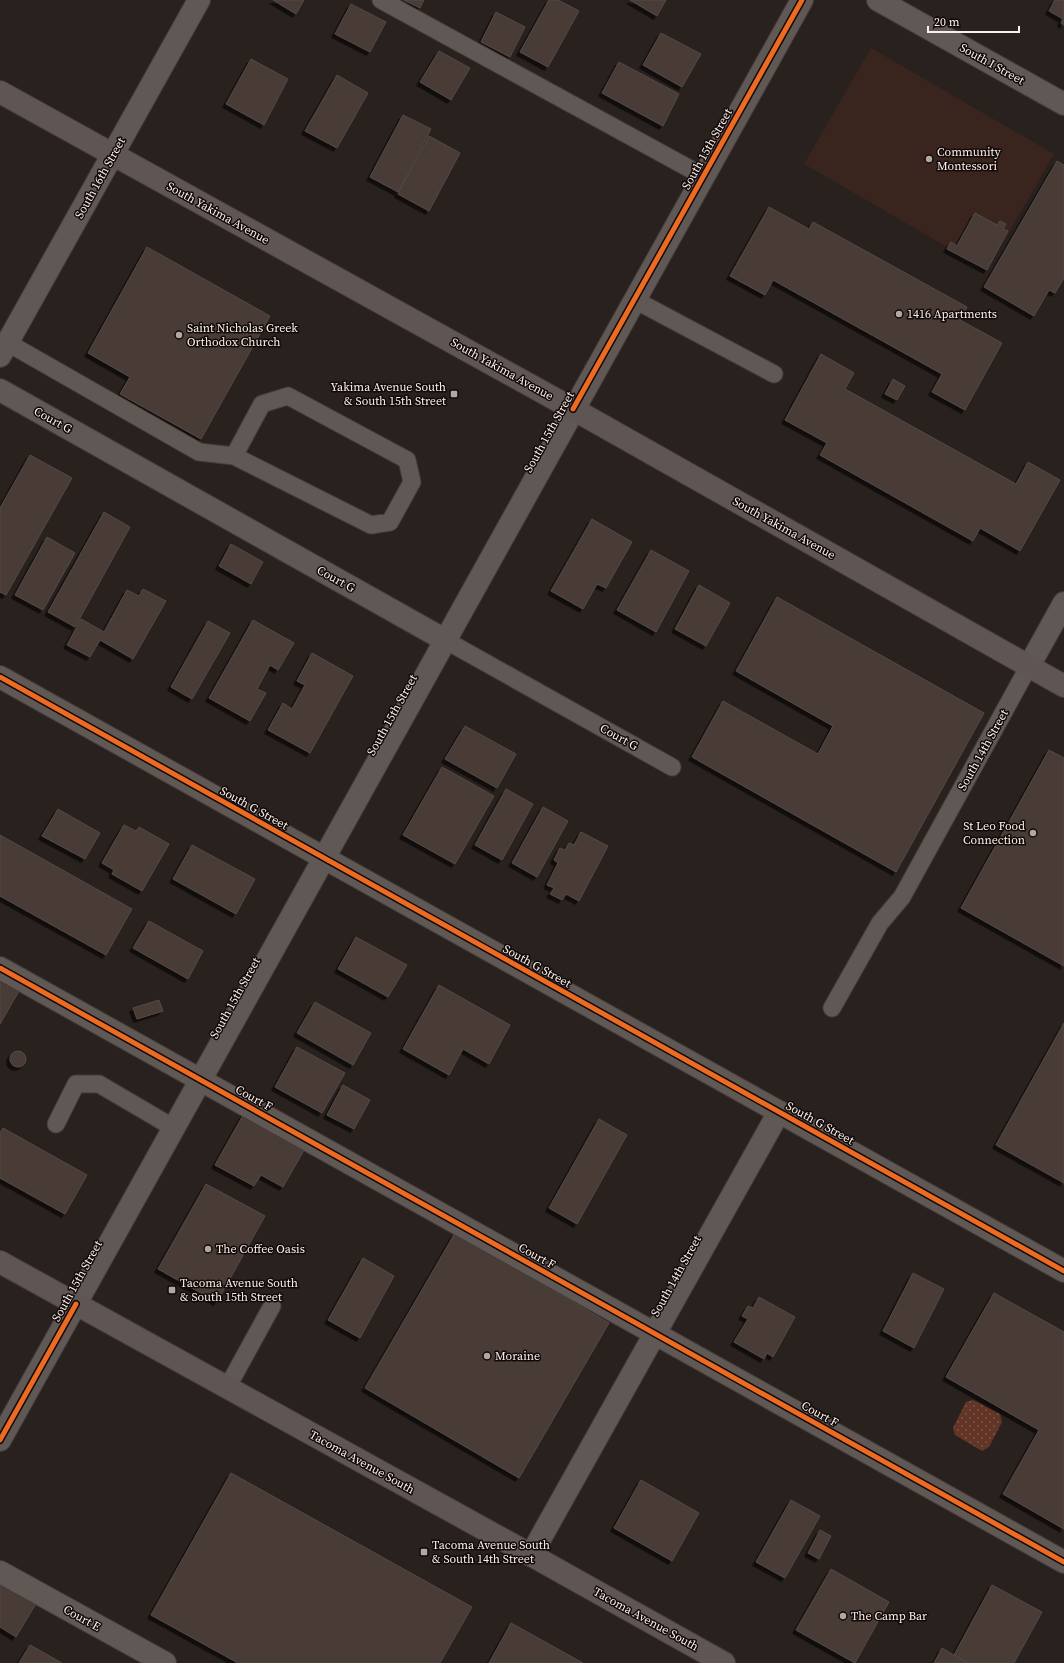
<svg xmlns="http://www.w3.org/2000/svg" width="1064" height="1663" viewBox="0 0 1064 1663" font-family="'Source Serif 4',serif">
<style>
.built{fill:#3a251e}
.grass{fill:url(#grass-dots)}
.building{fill:#483a35;stroke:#524b48;filter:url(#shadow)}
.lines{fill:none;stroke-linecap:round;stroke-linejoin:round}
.service-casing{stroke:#433c3a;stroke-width:19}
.minor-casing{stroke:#433c3a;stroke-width:24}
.tertiary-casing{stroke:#433c3a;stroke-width:24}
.secondary-casing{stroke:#433c3a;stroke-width:24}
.service{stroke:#5f5855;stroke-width:17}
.minor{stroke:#5f5855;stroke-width:22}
.tertiary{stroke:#5f5855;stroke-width:22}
.secondary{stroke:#5f5653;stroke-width:22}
.cycleway-casing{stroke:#110a08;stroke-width:8}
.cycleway{stroke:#ed6a23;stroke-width:5}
.poi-dot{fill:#b2a7a3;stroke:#110a08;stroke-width:1.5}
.labels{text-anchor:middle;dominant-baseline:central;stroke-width:3;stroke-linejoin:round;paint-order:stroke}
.street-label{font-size:12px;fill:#fbefeb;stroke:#110a08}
.poi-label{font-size:12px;fill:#fbefeb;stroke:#110a08;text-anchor:start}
</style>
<defs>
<pattern id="grass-dots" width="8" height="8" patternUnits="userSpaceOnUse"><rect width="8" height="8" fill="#633527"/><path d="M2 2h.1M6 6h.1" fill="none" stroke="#7a5346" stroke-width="1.8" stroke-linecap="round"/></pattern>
<filter id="shadow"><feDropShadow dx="-3.5" dy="3.5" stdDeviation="0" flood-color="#0009"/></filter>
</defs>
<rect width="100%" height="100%" fill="#29211e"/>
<polygon class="built" points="871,48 1054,154 987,270 804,164"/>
<polygon class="grass" points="973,1400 1000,1414 1002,1422 989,1447 982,1451 955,1435 953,1428 966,1402"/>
<g class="building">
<polygon points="273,0 304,0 296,14"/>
<polygon points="404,0 424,0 420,8"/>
<polygon points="549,0 558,0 579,11 548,67 520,52"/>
<polygon points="630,0 666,0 657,16"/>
<polygon points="1055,0 1064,0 1064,25 1061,23 1063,19 1049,11"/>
<polygon points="351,4 386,22 370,52 335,34"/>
<polygon points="496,12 525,27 510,57 481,42"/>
<polygon points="661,33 701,54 682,87 643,65"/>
<polygon points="439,51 470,68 451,100 420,82"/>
<polygon points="251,59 288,79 264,125 226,104"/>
<polygon points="619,62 679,94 663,126 602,93"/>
<polygon points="337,75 368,93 337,148 305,131"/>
<polygon points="403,115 431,129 398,192 370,177"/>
<polygon points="429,136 460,153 429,211 398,194"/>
<polygon points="1057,161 1064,165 1064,278 1055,293 1049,290 1034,316 984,287"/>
<polygon points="769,207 809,229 813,222 967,307 960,320 1002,343 965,410 932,392 942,374 773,280 765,295 730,276"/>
<polygon points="975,213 997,225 1000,221 1006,224 1003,229 1008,231 987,270 947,249 951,242 957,246"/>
<polygon points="147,247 270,316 201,439 120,394 130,377 88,353"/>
<polygon points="821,354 854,373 845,389 1016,484 1028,462 1060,480 1020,551 980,528 973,541 820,455 827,443 785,420"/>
<polygon points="893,379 905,386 897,400 885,394"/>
<polygon points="30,455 72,478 6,595 0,592 0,508"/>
<polygon points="104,512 130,527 75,627 48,612"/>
<polygon points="592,519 632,542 606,588 597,584 583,609 551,591"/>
<polygon points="47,537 75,553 43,610 15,595"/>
<polygon points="231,544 263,562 251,584 219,566"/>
<polygon points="651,550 689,571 656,632 617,610"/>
<polygon points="699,585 730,603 706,646 675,629"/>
<polygon points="143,589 166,601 133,659 100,640 90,657 67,645 81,619 104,632 127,590 139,596"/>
<polygon points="777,597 984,713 896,872 692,757 723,701 818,754 833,726 736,671"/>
<polygon points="253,620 294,643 278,670 270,665 257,689 266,693 250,721 209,698"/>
<polygon points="208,621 230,633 192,699 171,687"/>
<polygon points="312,653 353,676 310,753 268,730 283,703 292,709 305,685 297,681"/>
<polygon points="465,726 516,754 497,788 445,759"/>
<polygon points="1049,750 1064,758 1064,966 961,908"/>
<polygon points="442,767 494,796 455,864 403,835"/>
<polygon points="506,789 533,804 502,860 475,845"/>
<polygon points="543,807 568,821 537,877 512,863"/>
<polygon points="58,809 100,833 85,859 42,836"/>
<polygon points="124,825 136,831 139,827 169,844 142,891 112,874 114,870 102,863"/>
<polygon points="581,832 608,846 579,901 566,894 562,900 550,894 554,888 547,885 558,863 554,860 560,848 565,850 569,843 574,845"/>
<polygon points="0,835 132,909 106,955 0,896"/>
<polygon points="192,845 255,879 236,914 173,879"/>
<polygon points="149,921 203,951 188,979 133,948"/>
<polygon points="356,937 407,965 388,997 338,969"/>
<polygon points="0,980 19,991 0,1024"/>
<polygon points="439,985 510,1025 489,1064 463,1049 449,1075 403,1049"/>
<polygon points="159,1000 163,1011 137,1019 133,1008"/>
<polygon points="315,1002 371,1033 353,1065 297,1033"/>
<polygon points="1064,1023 1064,1183 996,1145"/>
<polygon points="297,1047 345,1073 322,1113 275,1087"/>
<circle cx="18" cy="1059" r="8"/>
<polygon points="343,1085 370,1100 354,1129 327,1115"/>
<polygon points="246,1110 307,1145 283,1187 261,1175 254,1186 215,1165"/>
<polygon points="599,1119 627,1135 577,1224 549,1208"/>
<polygon points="3,1128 87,1175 65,1214 0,1178 0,1133"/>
<polygon points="206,1184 265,1216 217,1302 158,1269"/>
<polygon points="455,1233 609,1323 519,1478 365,1388"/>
<polygon points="363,1258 394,1276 360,1338 328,1320"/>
<polygon points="913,1273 944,1289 914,1348 883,1331"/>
<polygon points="994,1293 1064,1332 1064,1529 1003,1494 1039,1430 946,1377"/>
<polygon points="759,1297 795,1317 773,1357 767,1353 764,1359 734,1342 748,1319 742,1316 748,1306 753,1308"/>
<polygon points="231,1473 472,1607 440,1663 238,1663 151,1615"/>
<polygon points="641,1480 699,1513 672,1561 614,1528"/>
<polygon points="791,1500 820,1516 785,1578 756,1562"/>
<polygon points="820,1530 831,1536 819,1559 808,1553"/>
<polygon points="831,1569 889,1602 855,1663 796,1630"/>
<polygon points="0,1580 37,1602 16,1637 0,1627"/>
<polygon points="992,1585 1042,1612 1014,1663 968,1663 954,1655"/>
<polygon points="511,1623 583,1663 489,1663"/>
<polygon points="30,1645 62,1663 19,1663"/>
<polygon points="942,1648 954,1655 968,1663 934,1663"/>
</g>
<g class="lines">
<defs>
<g id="service">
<polyline points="381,0 703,176"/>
<polyline points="635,300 774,374"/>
<polyline points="8,343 199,452 234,456 371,525 390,522 412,482 407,460 288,396 262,404 234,456"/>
<polyline points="445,640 672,767"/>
<polyline points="832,1008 880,923 902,897 1029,666"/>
<polyline points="56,1124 76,1084 99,1084 174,1128"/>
<polyline points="227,1388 272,1306"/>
</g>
<g id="minor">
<polyline points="878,0 1064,104"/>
<polyline points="0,356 199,0"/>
<polyline points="0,390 445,640"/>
<polyline points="1029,666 1064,603"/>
<polyline points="0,677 1064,1271"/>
<polyline points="0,968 1064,1562"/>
<polyline points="531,1555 779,1112"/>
<polyline points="0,1572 165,1663"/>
</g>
<polyline id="tertiary" points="0,1440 802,0"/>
<g id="secondary">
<polyline points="0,92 573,409 1064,686"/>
<polyline points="0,1262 531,1555 724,1663"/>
</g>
</defs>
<use href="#service" class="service-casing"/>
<use href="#minor" class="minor-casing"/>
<use href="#tertiary" class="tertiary-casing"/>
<use href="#secondary" class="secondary-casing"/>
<use href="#service" class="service"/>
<use href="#minor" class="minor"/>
<use href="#tertiary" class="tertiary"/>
<use href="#secondary" class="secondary"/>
<defs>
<g id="cycleway">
<polyline points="573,409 802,0"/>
<polyline points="0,677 1064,1271"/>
<polyline points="0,968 1064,1562"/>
<polyline points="0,1440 76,1304"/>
</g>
</defs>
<use href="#cycleway" class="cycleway-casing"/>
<use href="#cycleway" class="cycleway"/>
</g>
<g class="poi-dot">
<circle cx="929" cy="159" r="4"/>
<circle cx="899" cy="314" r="4"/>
<circle cx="179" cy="335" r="4"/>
<rect x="450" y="390" width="8" height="8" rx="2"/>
<circle cx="1033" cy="833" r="4"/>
<circle cx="208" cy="1249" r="4"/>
<rect x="168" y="1286" width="8" height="8" rx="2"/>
<circle cx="487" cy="1356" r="4"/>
<rect x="420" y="1548" width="8" height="8" rx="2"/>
<circle cx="843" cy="1616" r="4"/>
</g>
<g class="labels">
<g class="street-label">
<text transform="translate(992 64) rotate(29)">South I Street</text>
<text transform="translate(707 149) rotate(-61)">South 15th Street</text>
<text transform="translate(100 178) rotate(-61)">South 16th Street</text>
<text transform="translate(218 213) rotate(29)">South Yakima Avenue</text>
<text transform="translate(502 369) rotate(29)">South Yakima Avenue</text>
<text transform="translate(53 420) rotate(29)">Court G</text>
<text transform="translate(549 432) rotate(-61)">South 15th Street</text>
<text transform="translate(784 528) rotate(29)">South Yakima Avenue</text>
<text transform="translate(336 579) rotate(29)">Court G</text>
<text transform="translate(392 715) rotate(-61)">South 15th Street</text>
<text transform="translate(619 737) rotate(29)">Court G</text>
<text transform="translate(983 750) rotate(-61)">South 14th Street</text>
<text transform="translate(254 808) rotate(29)">South G Street</text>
<text transform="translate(537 966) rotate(29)">South G Street</text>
<text transform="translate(235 998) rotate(-61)">South 15th Street</text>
<text transform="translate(254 1098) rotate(29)">Court F</text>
<text transform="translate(820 1123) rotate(29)">South G Street</text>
<text transform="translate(537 1256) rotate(29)">Court F</text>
<text transform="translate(676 1276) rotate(-61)">South 14th Street</text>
<text transform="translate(77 1281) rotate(-61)">South 15th Street</text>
<text transform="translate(820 1414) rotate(29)">Court F</text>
<text transform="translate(362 1462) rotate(29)">Tacoma Avenue South</text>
<text transform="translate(82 1618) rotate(29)">Court E</text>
<text transform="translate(646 1619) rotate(29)">Tacoma Avenue South</text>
</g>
<g class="poi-label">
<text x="937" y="152">Community<tspan x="937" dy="14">Montessori</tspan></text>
<text x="907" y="314">1416 Apartments</text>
<text x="187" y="328">Saint Nicholas Greek<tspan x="187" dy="14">Orthodox Church</tspan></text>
<text x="446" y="387" text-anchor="end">Yakima Avenue South<tspan x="446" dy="14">&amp; South 15th Street</tspan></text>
<text x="1025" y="826" text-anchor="end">St Leo Food<tspan x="1025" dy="14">Connection</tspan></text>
<text x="216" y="1249">The Coffee Oasis</text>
<text x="180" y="1283">Tacoma Avenue South<tspan x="180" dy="14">&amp; South 15th Street</tspan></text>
<text x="495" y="1356">Moraine</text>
<text x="432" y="1545">Tacoma Avenue South<tspan x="432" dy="14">&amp; South 14th Street</tspan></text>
<text x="851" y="1616">The Camp Bar</text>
</g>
</g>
<path d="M928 26v6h91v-6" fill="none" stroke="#fbefeb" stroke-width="2"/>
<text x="934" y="26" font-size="12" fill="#fbefeb" stroke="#110a08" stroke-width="3" paint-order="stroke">20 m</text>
</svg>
